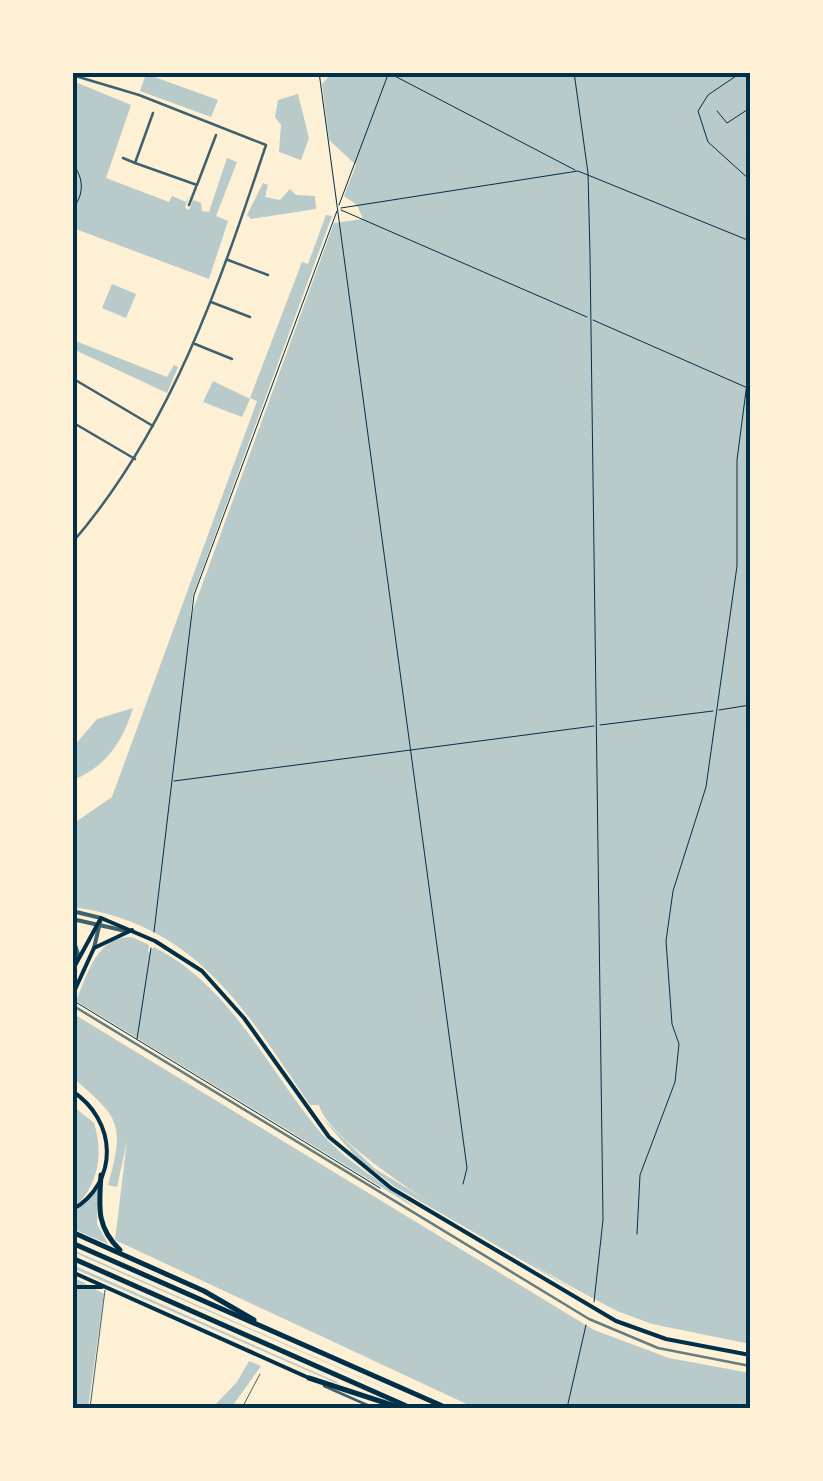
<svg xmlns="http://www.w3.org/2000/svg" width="823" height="1481" viewBox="0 0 823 1481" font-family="Roboto,sans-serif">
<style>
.green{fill:#b9caca}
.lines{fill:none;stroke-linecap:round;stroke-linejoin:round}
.path{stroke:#003049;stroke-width:1}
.service{stroke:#3f606c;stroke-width:1}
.minor{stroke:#3f606c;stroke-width:2.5}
.tertiary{stroke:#3f606c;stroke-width:4}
.secondary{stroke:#003049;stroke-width:4}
.trunk{stroke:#003049;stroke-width:5}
.rail{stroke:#657d81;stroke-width:2.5}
.neatline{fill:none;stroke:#003049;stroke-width:4}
</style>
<rect width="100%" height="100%" fill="#fdf0d5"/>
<g class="green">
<path d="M332,73h418v1271l-98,-20 -35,-13c-54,-28 -286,-155 -298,-206h-9c-64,-94 -113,-181 -237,-198v-83l39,-27 145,-396 -7,-3 52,-136 6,2 18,-49 6,1 -139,379 -3,23 144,-395 29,-4 -6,-14 -13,-9 12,-31 -27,-25 -7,-56z"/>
<polygon points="146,74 218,100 211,117 140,91"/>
<polygon points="73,81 131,105 106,178 169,202 172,196 186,202 189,195 185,208 189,210 193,200 201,203 202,211 209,212 227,158 237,162 216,216 228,221 209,279 73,228"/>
<polygon points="298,94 309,138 301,160 279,152 281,125 275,117 278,100"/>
<polygon points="263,183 268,185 265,197 280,200 290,189 296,195 315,196 316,209 251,219 247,215"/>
<polygon points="112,284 136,294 126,318 102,308"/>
<polygon points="73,340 167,377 174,365 178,367 167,393 73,349"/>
<polygon points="213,381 250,399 242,417 203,402"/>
<path d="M133,708c-10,33 -27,59 -60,72v-33l24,-28z"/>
<path d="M132,937l17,8 -1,8 6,-6c76,39 110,116 162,180 29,36 68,55 101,82l-341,-208c12,-27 20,-65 56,-64z"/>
<path d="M72,1013l522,317 75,28 81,15v35h-275l-360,-168 12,-99 -10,46 -9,-2c17,-61 12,-67 -35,-107z"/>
<path d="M73,1106l21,17c10,30 4,65 -21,85z"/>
<polygon points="321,1117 374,1168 587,1298 394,1186 358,1159"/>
<polygon points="98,1189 97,1224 108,1244 73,1229 73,1214"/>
<polygon points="73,1250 430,1408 73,1252"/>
<polygon points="73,1265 337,1382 338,1384 73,1268"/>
<polygon points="73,1277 104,1294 88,1408 73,1408"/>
<polygon points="249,1361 261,1366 231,1408 212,1408 237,1382"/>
</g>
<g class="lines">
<g class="path">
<polyline points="319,72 467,1168 463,1184"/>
<polyline points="387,72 575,170"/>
<polyline points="574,72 588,173 590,255 603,1220 594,1302"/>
<polyline points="742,72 708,95 698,111 708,142 750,180"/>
<polyline points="717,111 727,123 750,108"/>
<path d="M72,163c12,14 13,32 0,46"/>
<polyline points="339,205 389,72"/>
<polyline points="341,208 578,171 750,241"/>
<polyline points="341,210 587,317"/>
<polyline points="593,320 750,389"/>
<polyline points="750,339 750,349"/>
<polyline points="719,710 750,705"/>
<polyline points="600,725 713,711"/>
<polyline points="174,781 594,726"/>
<polyline points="154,932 194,595 337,211"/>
<polyline points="74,1001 380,1188"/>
<polyline points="137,1039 151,948"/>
<polyline points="637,1234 640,1175 675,1082 679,1044 672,1024 666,941 673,891 706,787 737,566 737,460 750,360"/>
<polyline points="567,1408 586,1325"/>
</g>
<g class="service">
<polyline points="90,1408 105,1290"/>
<polyline points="242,1408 260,1374"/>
</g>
<g class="minor">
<path d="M72,75l67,20 127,50c-47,141 -95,283 -194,398"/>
<polyline points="153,113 135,163 197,185 216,135"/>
<polyline points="123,158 135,163"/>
<polyline points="189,205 196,187"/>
<polyline points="228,260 268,275"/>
<polyline points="211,302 250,317"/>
<polyline points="195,344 232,359"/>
<polyline points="72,378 153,426"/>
<polyline points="72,422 135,459"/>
<polyline points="324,1386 374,1408"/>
</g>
<g class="tertiary">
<polyline points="72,911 101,918 94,948"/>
<polyline points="72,919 126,931"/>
<polyline points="72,936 79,957"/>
</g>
<g class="secondary">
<polyline points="72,971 101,918 155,941 202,971 244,1018 329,1137 391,1188 616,1321 666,1339 750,1355"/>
<polyline points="72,996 94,948 132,930"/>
<path d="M72,1091c45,29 48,91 0,119"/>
<polyline points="72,1272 309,1378"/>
<polyline points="72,1287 102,1287"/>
</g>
<g class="trunk">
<path d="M101,1175c-2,32 -5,52 19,75"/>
<polyline points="72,1232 204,1291 254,1320"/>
<polyline points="72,1243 447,1408"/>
<polyline points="72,1258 411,1408"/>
<polyline points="309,1378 401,1408"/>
</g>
<polyline class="rail" points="72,1005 589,1319 658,1348 750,1366"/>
</g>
<rect width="823" height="1481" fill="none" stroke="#fdf0d5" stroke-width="150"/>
<rect x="75" y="75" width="673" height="1331" class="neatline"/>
</svg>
